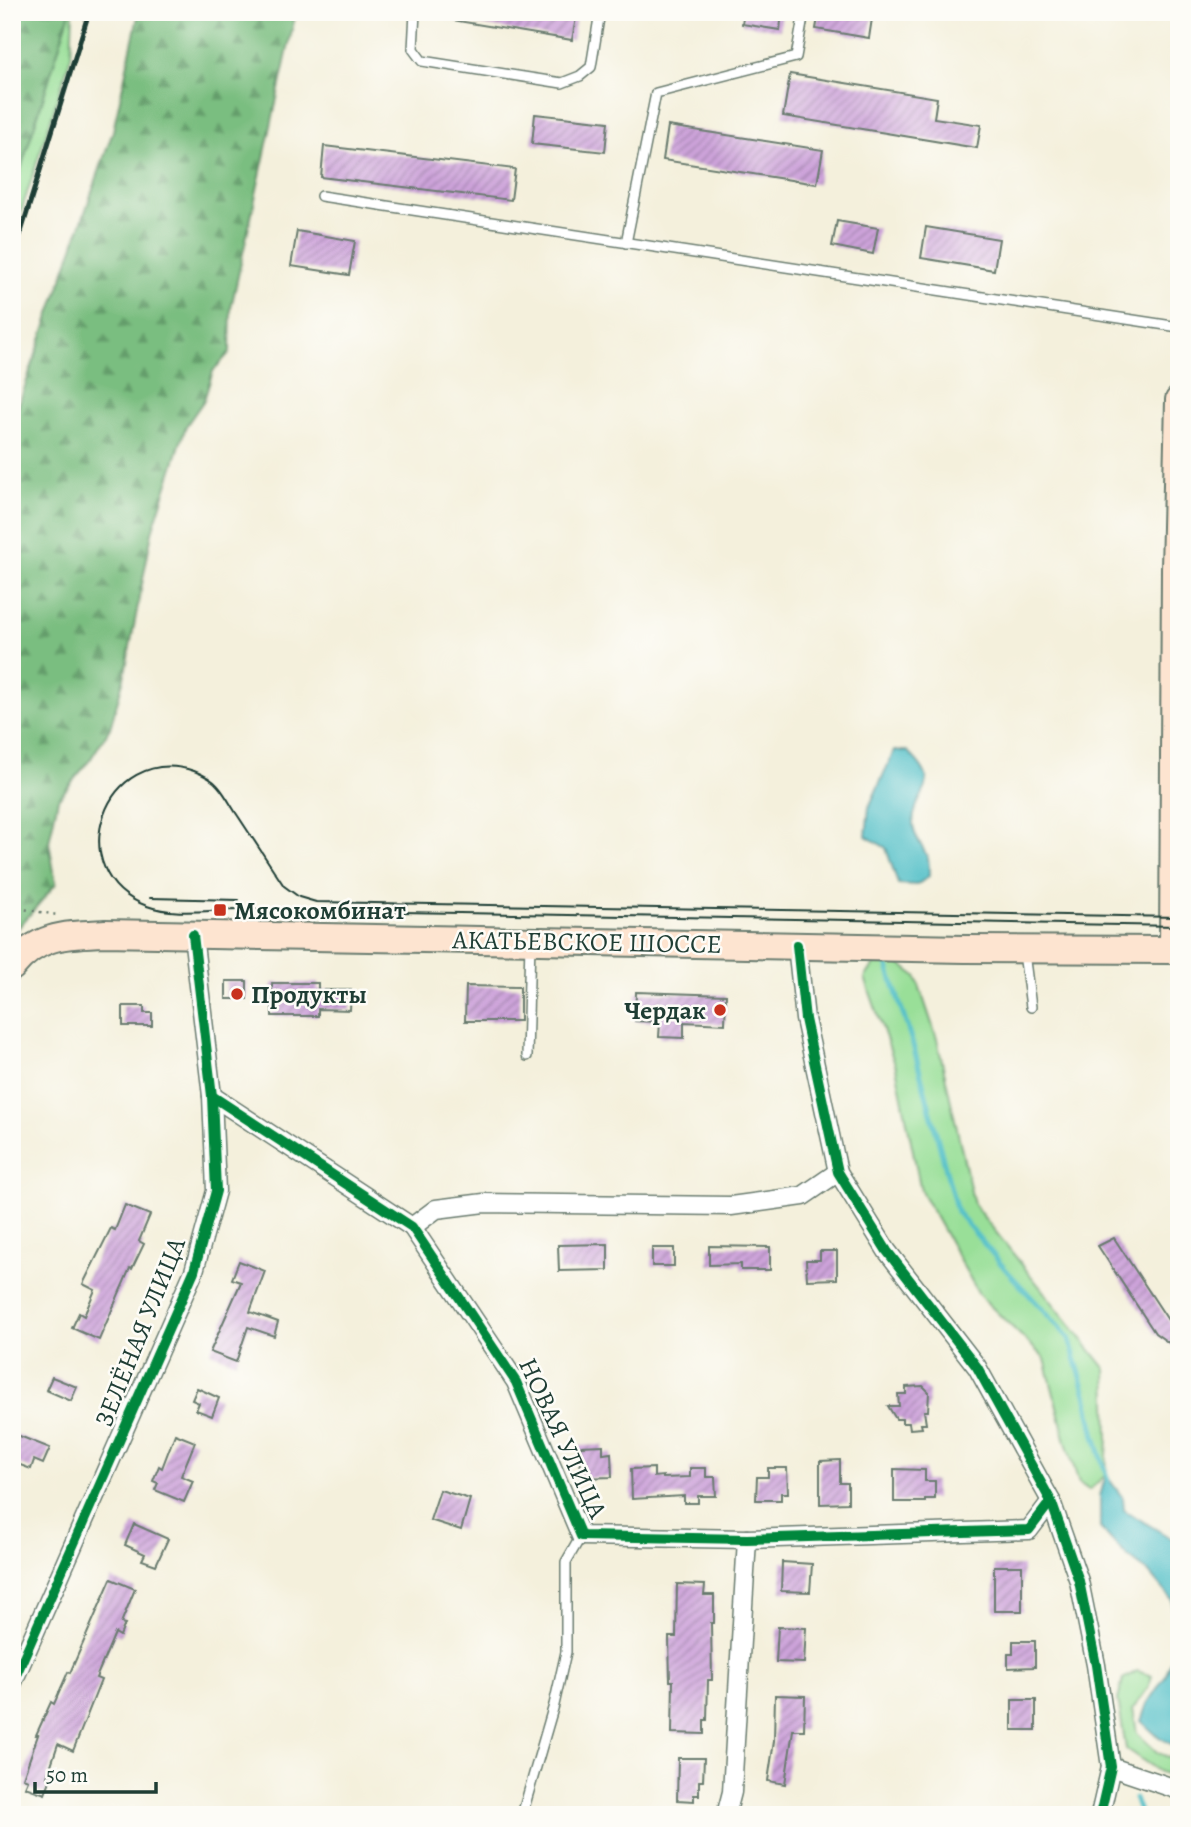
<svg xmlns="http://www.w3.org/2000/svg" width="1191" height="1827" viewBox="0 0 1191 1827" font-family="Alegreya,serif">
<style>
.grass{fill:#99df98;stroke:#5c8e66;stroke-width:2}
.forest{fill:url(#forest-firs);stroke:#4c7e5a;stroke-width:2}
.water{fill:#52c0c8;stroke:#387e7e;stroke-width:2}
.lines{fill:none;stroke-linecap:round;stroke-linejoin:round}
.stream{stroke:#52c0c8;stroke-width:5}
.building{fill:url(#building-hatch)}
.service-casing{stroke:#6a7c6f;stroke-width:12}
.minor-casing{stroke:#6a7c6f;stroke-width:21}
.secondary-casing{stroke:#6a7c6f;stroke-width:30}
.path{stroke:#6a7c6f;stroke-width:2.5;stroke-dasharray:2 5;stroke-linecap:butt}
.service{stroke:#fff;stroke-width:9}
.minor{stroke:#fff;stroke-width:18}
.secondary{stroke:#fde4d0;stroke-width:26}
.tram{stroke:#1f3d34;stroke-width:2}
.rail{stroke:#1f3d34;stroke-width:5}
.cycleway-casing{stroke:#fdfcf7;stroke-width:15}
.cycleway{stroke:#00873e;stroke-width:10}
.poi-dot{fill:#c8321e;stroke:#fdfcf7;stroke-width:2.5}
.labels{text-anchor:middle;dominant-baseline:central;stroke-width:5;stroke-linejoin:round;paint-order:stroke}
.poi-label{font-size:26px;font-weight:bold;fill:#1f3d34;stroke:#fdfcf7;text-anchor:start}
.street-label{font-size:26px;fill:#1f3d34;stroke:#fdfcf7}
</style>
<defs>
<pattern id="forest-firs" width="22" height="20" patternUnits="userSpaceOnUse" patternTransform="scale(1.75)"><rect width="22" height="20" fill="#7abe80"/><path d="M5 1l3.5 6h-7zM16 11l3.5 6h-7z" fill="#639c6a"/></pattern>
<pattern id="building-hatch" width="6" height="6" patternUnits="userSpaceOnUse" patternTransform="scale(1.75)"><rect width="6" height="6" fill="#cda3da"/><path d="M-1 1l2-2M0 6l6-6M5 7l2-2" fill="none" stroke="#a686b2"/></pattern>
</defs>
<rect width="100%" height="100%" fill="#fdfcf7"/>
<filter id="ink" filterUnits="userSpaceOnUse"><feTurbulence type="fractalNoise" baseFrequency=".0143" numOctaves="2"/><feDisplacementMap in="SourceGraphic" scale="14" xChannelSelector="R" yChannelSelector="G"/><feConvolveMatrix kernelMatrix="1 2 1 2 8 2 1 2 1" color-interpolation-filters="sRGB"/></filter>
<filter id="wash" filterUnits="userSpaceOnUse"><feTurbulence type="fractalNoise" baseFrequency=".00686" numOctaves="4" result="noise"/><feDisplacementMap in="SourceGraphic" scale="28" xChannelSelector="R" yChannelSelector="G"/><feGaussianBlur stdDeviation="1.57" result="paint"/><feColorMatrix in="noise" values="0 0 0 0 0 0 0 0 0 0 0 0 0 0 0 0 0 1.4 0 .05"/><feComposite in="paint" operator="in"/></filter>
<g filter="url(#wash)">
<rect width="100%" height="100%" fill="#f4f0dc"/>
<g class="grass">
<polygon points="70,12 73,12 71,56 12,240 12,197"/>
<polygon points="877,960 896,961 916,976 937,1039 974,1205 1106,1369 1108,1437 1106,1475 1089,1490 1079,1483 1066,1442 1045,1359 980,1296 921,1191 896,1067 865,978"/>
<polygon points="1137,1671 1152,1676 1148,1688 1133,1709 1137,1733 1158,1753 1179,1761 1179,1778 1160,1772 1126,1749 1118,1700 1123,1679"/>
</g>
<g class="forest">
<polygon points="12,12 70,12 12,197"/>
<polygon points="139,12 296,12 231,308 230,352 213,371 204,400 186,426 152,532 124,678 110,728 90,760 58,799 49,842 56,884 12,935 12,424 113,131"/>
</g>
<g class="water">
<path d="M894,751h13c40,37 7,37 6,73 0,13 11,23 15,35 1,5 1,11 1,17l-12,9 -19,-1 -12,-36 -20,-12 3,-29z"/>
<polygon points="1106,1475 1123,1498 1124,1510 1179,1543 1179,1749 1156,1735 1141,1721 1147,1704 1165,1676 1174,1654 1172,1600 1148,1572 1127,1556 1100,1528 1100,1496"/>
</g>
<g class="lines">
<g class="stream">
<polyline points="887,964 913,1045 957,1212 1007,1271 1069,1338 1086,1394 1095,1436 1108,1481"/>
<polyline points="1135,1798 1141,1815"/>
</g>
</g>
<g id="blocks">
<g class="building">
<polygon points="446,12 577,12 572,40 446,19"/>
<polygon points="744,12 782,12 780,30 742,24"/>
<polygon points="819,12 873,12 869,38 816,29"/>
<polygon points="790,74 937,98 934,118 981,125 977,148 783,116"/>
<polygon points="535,114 608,122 605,152 532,144"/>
<polygon points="668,126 823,150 817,184 663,160"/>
<polygon points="324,146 515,169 511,200 321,177"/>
<polygon points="837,221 878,228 873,254 832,246"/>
<polygon points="926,227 999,239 994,270 921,258"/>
<polygon points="297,231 355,241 349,275 291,266"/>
<rect x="226" y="981" width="21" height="18"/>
<polygon points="272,983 318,983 318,990 351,990 350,1010 318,1009 318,1016 272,1016"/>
<polygon points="466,986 520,987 520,1021 465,1021"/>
<polygon points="636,992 726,995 725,1024 684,1022 684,1038 659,1037 660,1022 635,1021"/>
<polygon points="123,1006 144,1006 144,1013 152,1013 152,1026 123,1026"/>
<polygon points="125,1205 150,1215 139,1241 144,1244 132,1269 130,1268 99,1340 72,1328 79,1313 84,1316 95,1290 83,1284 111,1228 115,1230"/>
<polygon points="1114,1238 1168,1320 1179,1328 1179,1350 1155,1333 1098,1246"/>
<polygon points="608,1244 608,1270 559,1271 558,1245"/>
<polygon points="709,1246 770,1247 770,1270 741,1270 741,1264 709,1265"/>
<rect x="652" y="1248" width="22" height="18"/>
<polygon points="820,1251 837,1251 837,1279 807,1280 806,1260 820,1260"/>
<polygon points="239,1261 265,1271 250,1312 278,1322 274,1336 248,1327 236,1362 210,1352 241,1282 232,1279"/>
<polygon points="52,1377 77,1387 71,1401 46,1390"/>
<polygon points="923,1386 929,1392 928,1411 924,1411 926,1424 921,1424 922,1428 910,1429 909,1423 902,1423 902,1419 896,1419 888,1406 899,1406 898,1394 906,1394 906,1387"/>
<polygon points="197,1388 219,1398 212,1416 196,1410 199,1403 192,1400"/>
<polygon points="12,1433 50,1448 43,1464 34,1460 31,1469 12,1462"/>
<polygon points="175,1434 195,1442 181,1476 193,1481 184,1502 155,1490 158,1483 153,1481 159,1466 162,1468"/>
<polygon points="603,1445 603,1454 611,1453 612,1477 581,1478 580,1446"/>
<polygon points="840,1460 840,1483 848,1483 848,1503 820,1504 820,1461"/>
<polygon points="654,1468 654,1477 663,1476 663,1478 690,1477 690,1468 706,1468 706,1477 715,1477 716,1496 698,1496 698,1503 684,1503 684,1496 632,1499 631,1469"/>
<polygon points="768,1468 787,1468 788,1493 781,1493 781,1500 756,1500 757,1477 768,1477"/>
<polygon points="894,1469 925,1470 925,1481 935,1481 935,1499 925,1499 925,1502 894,1502"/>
<polygon points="440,1490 470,1499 461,1530 430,1520"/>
<polygon points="134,1524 168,1539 156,1565 142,1560 145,1554 125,1545"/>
<polygon points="782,1562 812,1564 810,1592 781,1591"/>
<rect x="994" y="1566" width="28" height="45"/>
<polygon points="111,1579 135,1589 121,1623 125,1624 120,1636 115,1633 96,1678 101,1680 73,1751 58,1744 47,1777 51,1778 45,1794 25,1787 28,1780 23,1778 38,1735 36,1735 51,1702 54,1704 68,1672 70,1673"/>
<polygon points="677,1584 705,1585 704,1595 714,1595 714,1623 711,1623 712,1680 708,1680 707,1720 704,1720 704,1734 672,1733 673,1681 670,1681 669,1637 676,1637"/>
<polygon points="778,1627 806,1628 804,1663 776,1662"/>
<polygon points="1013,1641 1035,1641 1035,1667 1008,1668 1008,1654 1013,1654"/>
<polygon points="775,1695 805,1696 804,1730 793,1730 785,1784 768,1781 774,1741"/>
<rect x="1012" y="1700" width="24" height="30"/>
<polygon points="678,1758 704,1758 703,1781 699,1781 699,1795 694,1795 694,1801 677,1800"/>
</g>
</g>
</g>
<g filter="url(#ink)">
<use href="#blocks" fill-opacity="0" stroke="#6a7c6f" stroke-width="2"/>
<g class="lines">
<defs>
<g id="service">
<polyline points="415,12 413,49 422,61 562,83 580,76 591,67 600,12"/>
<polyline points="321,196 1179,327"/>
<polyline points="626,243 656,93 796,57 804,12"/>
<polyline points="1024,953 1031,1007"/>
<polyline points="527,1056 530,942"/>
<polyline points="522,1815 554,1705 566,1652 566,1562 581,1536"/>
</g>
<g id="minor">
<polyline points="797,945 805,1019 838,1172 887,1251 977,1367 1051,1501 1079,1581 1096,1665 1111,1767 1100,1815"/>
<polyline points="212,1096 412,1227 516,1382 581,1536 747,1539 1029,1530 1051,1501"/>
<polyline points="412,1227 436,1209 484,1203 731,1206 803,1196 838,1172"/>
<polyline points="12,1684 194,1271 216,1191 212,1096 193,935"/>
<polyline points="1111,1767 1179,1790"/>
<polyline points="726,1815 732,1792 747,1539"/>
</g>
<path id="secondary" d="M12,967c26,-33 54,-32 93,-34l860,16 208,1 2,-381 4,-169"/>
</defs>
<use href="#service" class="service-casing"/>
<use href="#minor" class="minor-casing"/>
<use href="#secondary" class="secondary-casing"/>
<polyline class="path" points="12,907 57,915"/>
<use href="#service" class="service"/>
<use href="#minor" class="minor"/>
<use href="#secondary" class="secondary"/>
<g class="tram">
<polyline points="150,898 239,900"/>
<path d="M1179,917l-863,-15 -17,-5 -15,-11c-15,-23 -31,-47 -46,-70 -7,-10 -12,-21 -20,-30 -5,-6 -16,-12 -24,-15 -89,-30 -136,103 -47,135 27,10 62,4 91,4 54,0 109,1 163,2 259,4 518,9 778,14"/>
</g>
<polyline class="rail" points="12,261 89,12"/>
<defs>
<g id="cycleway">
<polyline points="797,945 805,1019 838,1172 887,1251 977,1367 1051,1501 1079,1581 1096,1665 1111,1767 1100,1815"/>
<polyline points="212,1096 412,1227 516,1382 581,1536 747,1539 1029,1530 1051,1501"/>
<polyline points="12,1684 194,1271 216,1191 212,1096 193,935"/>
</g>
</defs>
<use href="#cycleway" class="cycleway-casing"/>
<use href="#cycleway" class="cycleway"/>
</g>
</g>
<g class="poi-dot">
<rect x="213" y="903" width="14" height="14" rx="3.5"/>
<circle cx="237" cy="994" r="7"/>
<circle cx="720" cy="1010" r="7"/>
</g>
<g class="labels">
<g class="poi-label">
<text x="234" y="910">Мясокомбинат</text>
<text x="251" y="994">Продукты</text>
<text x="706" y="1010" text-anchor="end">Чердак</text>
</g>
<g class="street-label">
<text transform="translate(587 942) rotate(1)">АКАТЬЕВСКОЕ ШОССЕ</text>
<text transform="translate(140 1332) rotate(-68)">ЗЕЛЁНАЯ УЛИЦА</text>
<text transform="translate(563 1438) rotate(65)">НОВАЯ УЛИЦА</text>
</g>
</g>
<rect width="1191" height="1827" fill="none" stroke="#fdfcf7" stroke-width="42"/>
<path d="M35 1782v10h121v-10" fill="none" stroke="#1f3d34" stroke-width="3.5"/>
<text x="46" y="1782" font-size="21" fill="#1f3d34" stroke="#fdfcf7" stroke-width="5" paint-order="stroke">50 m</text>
</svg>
